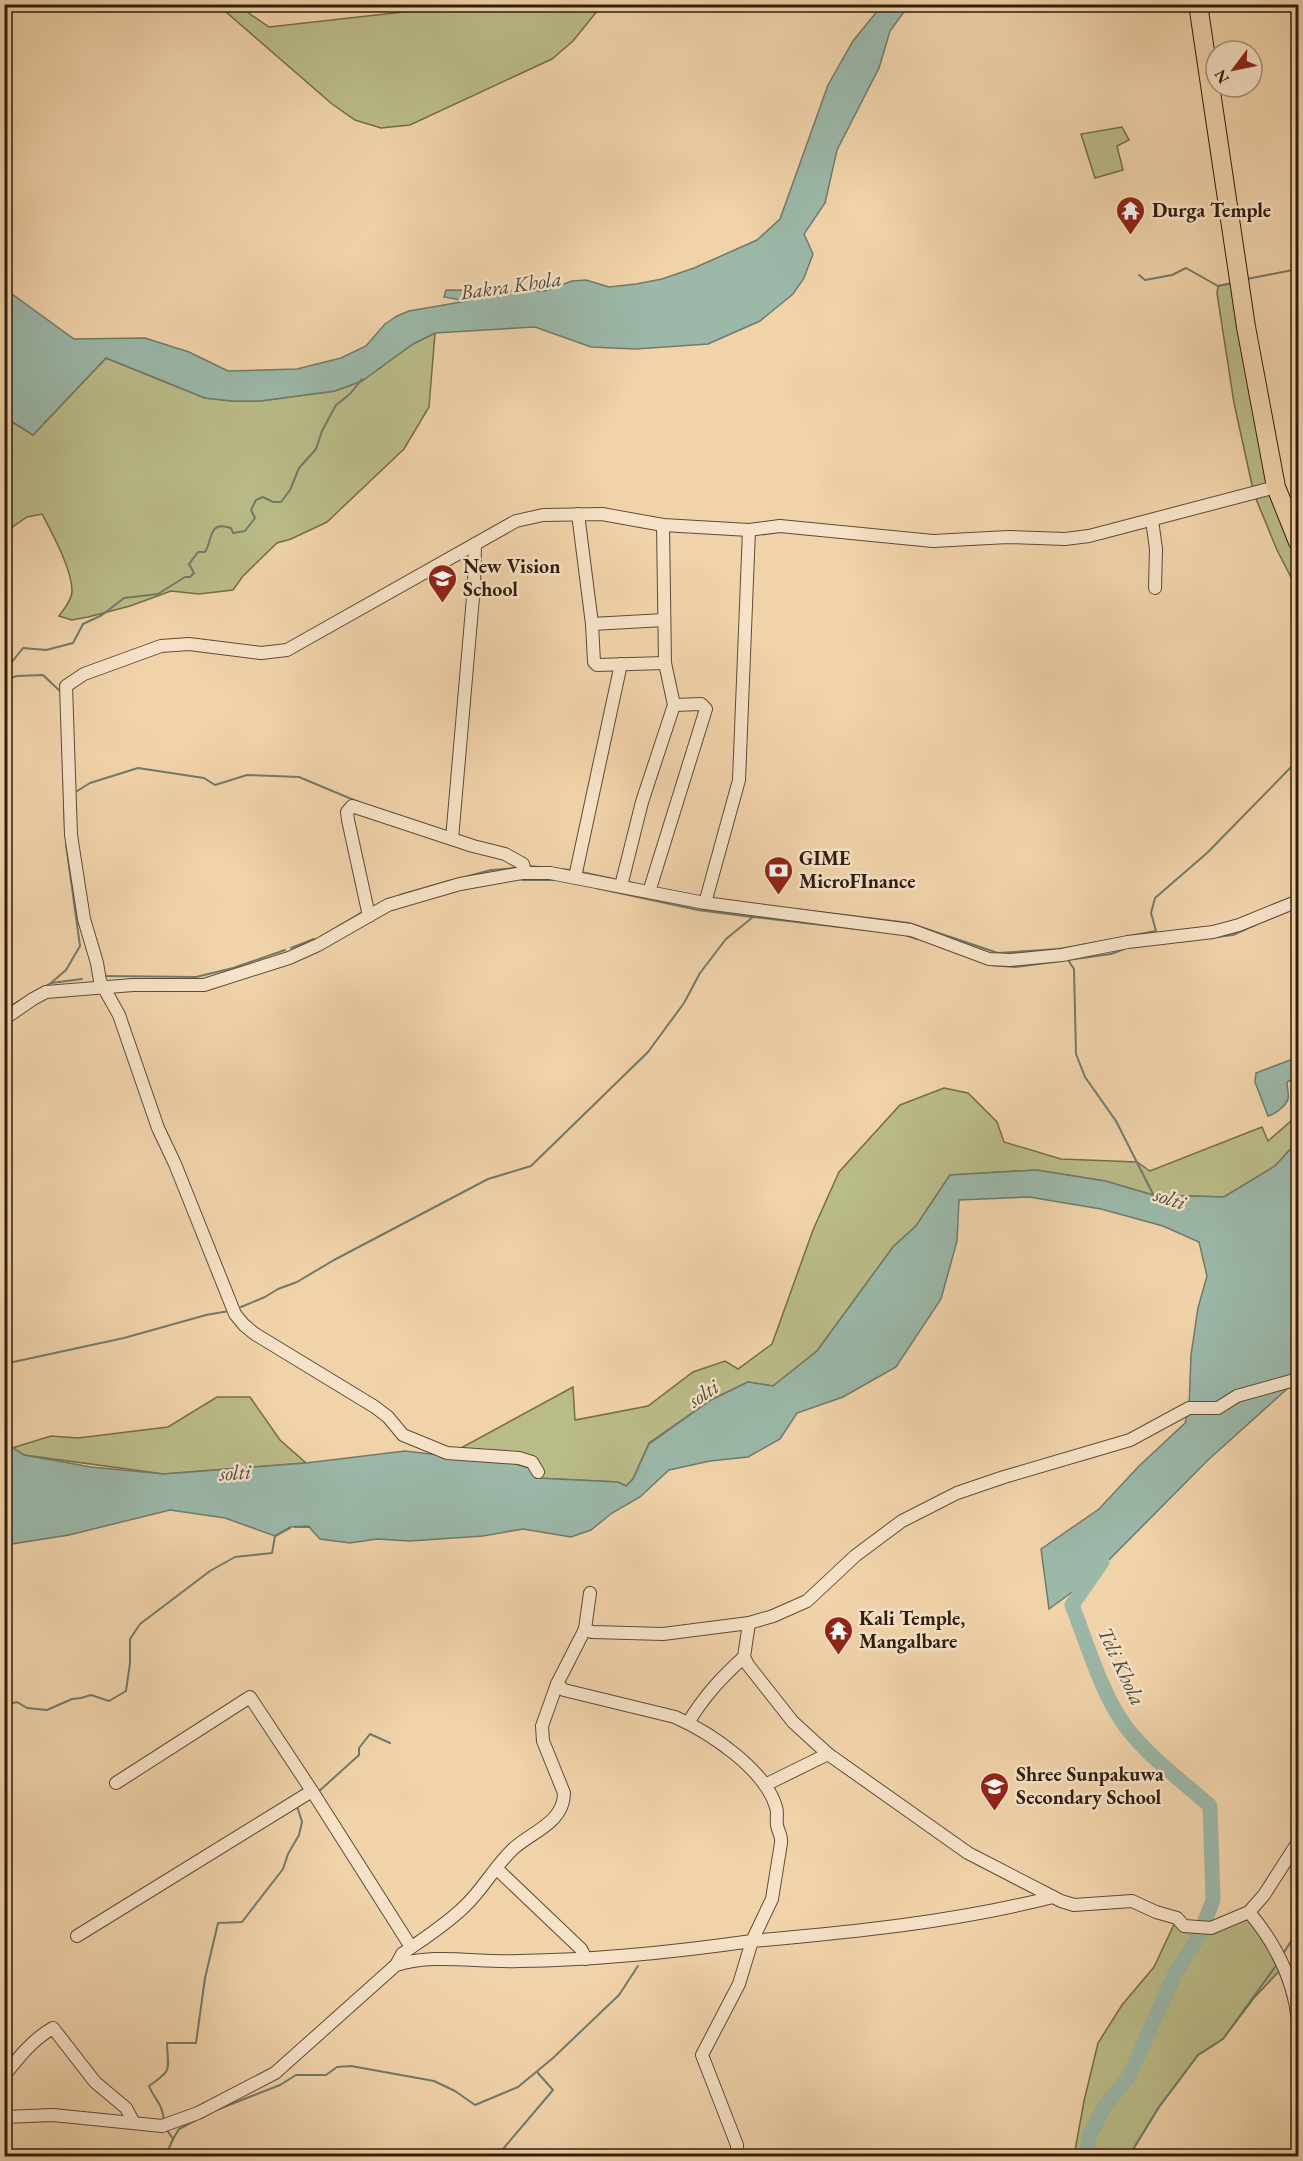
<svg xmlns="http://www.w3.org/2000/svg" width="1303" height="2161" viewBox="0 0 1303 2161" font-family="'EB Garamond',serif">
<style>
.green{fill:#babc88;stroke:#756c4a;stroke-width:1.5}
.water{fill:#9bb8a9;stroke:#707a6b;stroke-width:1.5}
.lines{fill:none;stroke-linecap:round;stroke-linejoin:round}
.stream{stroke:#707a6b;stroke-width:2}
.river{stroke:#9bb8a9;stroke-width:15}
.minor-casing{stroke:#604a34;stroke-width:14}
.highway-casing{stroke:#301d0d;stroke-width:20}
.minor{stroke:#f6e2c8;stroke-width:12}
.highway{stroke:#f1d3aa;stroke-width:18}
.labels{text-anchor:middle;dominant-baseline:central;stroke-width:5;stroke-linejoin:round;paint-order:stroke}
.poi-label{font-size:20px;font-weight:bold;fill:#301d0d;stroke:#f6e2c8;text-anchor:start}
.water-label{font-size:21px;font-style:italic;fill:#504c3c;stroke:#f6e2c8}
</style>
<rect width="100%" height="100%" fill="#f1d3aa"/>
<filter id="stains"><feTurbulence type="fractalNoise" baseFrequency=".00333" numOctaves="4"/><feColorMatrix values="0 0 0 0 .2 0 0 0 0 .09 0 0 0 0 .02 0 0 0 .5 -.17"/></filter>
<radialGradient id="worn" r=".72"><stop offset=".6" stop-color="#630" stop-opacity="0"/><stop offset="1" stop-color="#630" stop-opacity=".3"/></radialGradient>
<g class="green">
<polygon points="218,5 237,5 269,27 439,8 443,5 602,5 573,41 552,59 410,125 381,128 355,120 332,104"/>
<polygon points="1122,127 1129,140 1117,146 1123,170 1095,178 1081,134"/>
<polygon points="1233,283 1246,327 1298,542 1298,591 1277,550 1254,494 1234,403 1217,293 1218,286"/>
<path d="M435,333l-6,74 -25,42 -77,73 -36,17 -14,4 -34,33 -10,14 -34,4 -28,-3 -41,15 -42,11 -16,3 -13,-4c5,-7 13,-16 13,-25 0,-22 -20,-58 -30,-77l-15,3 -22,15 -1,-115 29,18 73,-77 99,40 27,3h28l75,-10 26,-10 52,-37z"/>
<polygon points="944,1088 968,1093 997,1122 1004,1142 1061,1159 1137,1162 1150,1171 1262,1127 1268,1141 1298,1115 1298,1141 1275,1166 1224,1197 1153,1195 1105,1181 1036,1170 950,1175 916,1226 893,1247 817,1351 773,1386 748,1382 711,1400 649,1443 633,1479 626,1486 618,1482 536,1478 448,1455 573,1387 575,1420 648,1406 693,1372 725,1361 738,1369 772,1344 813,1230 839,1172 900,1105"/>
<polygon points="217,1397 250,1397 280,1440 306,1463 164,1474 24,1455 12,1448 51,1436 78,1438 168,1427"/>
<polygon points="1249,1912 1284,1966 1254,1998 1223,2039 1198,2055 1159,2107 1129,2156 1074,2156 1084,2101 1098,2043 1122,2005 1154,1967 1177,1918 1184,1926 1200,1934 1202,1927"/>
</g>
<g class="water">
<polygon points="883,4 909,5 890,31 879,68 837,150 825,203 804,234 813,254 804,278 793,294 760,321 708,344 636,349 591,347 535,327 435,333 413,344 362,381 335,391 260,401 232,401 205,398 106,358 33,435 5,417 5,289 74,339 145,338 189,352 228,371 297,369 341,358 366,346 385,324 397,316 409,311 467,301 444,297 446,290 545,291 572,281 586,280 609,287 636,284 662,279 694,268 757,240 780,219 828,85 853,41"/>
<path d="M1298,1057v20l-11,5c0,5 2,12 1,17 -2,7 -14,16 -20,17l-13,-34 1,-9z"/>
<polygon points="1298,1141 1298,1231 1294,1234 1293,1297 1298,1311 1298,1379 1208,1460 1090,1579 1049,1609 1041,1549 1099,1509 1139,1466 1185,1423 1189,1408 1191,1355 1198,1308 1207,1276 1199,1242 1163,1226 1101,1209 1029,1197 959,1200 957,1241 941,1299 896,1367 843,1397 797,1413 780,1439 748,1457 710,1461 669,1470 640,1497 612,1513 591,1530 571,1537 523,1529 483,1536 410,1541 377,1539 350,1543 320,1539 308,1526 290,1527 275,1536 225,1518 170,1510 69,1535 5,1545 5,1443 24,1455 91,1467 164,1474 306,1463 405,1451 516,1464 529,1468 536,1478 618,1482 626,1486 633,1479 649,1444 711,1400 748,1382 773,1386 817,1351 893,1247 916,1226 950,1175 1036,1170 1105,1181 1153,1195 1224,1197 1275,1166"/>
</g>
<g class="lines">
<g class="stream">
<polyline points="1139,275 1145,280 1172,275 1186,268 1218,286 1232,283"/>
<polyline points="1247,279 1298,269"/>
<path d="M4,672l19,-24 23,2 27,-7 10,-19 19,-9 22,-17 34,-4 27,-17h5l4,-4 -5,-9 9,-12h7c8,-13 3,-32 26,-24l2,5 12,-2 10,-13 -4,-8 5,-10 7,-3 10,5h8l9,-12 9,-22 17,-19 6,-18 14,-26 14,-11 12,-15"/>
<polyline points="4,680 17,676 43,675 61,692"/>
<polyline points="63,760 65,830"/>
<polyline points="74,793 90,783 138,768 204,778 215,785 247,775 299,777 361,803"/>
<polyline points="529,866 571,870"/>
<polyline points="581,872 619,880"/>
<polyline points="461,878 491,870 517,868"/>
<polyline points="522,880 555,880"/>
<polyline points="626,881 641,885"/>
<polyline points="596,888 698,910 752,917"/>
<polyline points="400,895 452,880"/>
<polyline points="795,909 909,923 998,953 1059,949 1156,931 1151,913 1155,898 1207,853 1298,760"/>
<polyline points="905,935 917,939"/>
<polyline points="320,937 364,911"/>
<polyline points="1183,941 1233,935 1255,925"/>
<polyline points="291,948 314,939"/>
<polyline points="1068,960 1111,954 1124,949"/>
<polyline points="990,965 1015,967 1068,960 1074,969 1076,1054 1085,1077 1116,1121 1154,1196"/>
<polyline points="103,976 196,977 233,968 285,950"/>
<polyline points="51,983 66,970 80,946 66,844"/>
<polyline points="46,986 51,983 82,979"/>
<polyline points="4,1010 27,996"/>
<polyline points="241,1307 265,1297 278,1289 297,1282 334,1260 488,1179 531,1166 648,1052 684,1003 700,973 726,939 753,917 891,933"/>
<polyline points="4,1364 124,1338 206,1315 229,1311"/>
<polyline points="295,1527 310,1527"/>
<polyline points="4,1705 17,1702 27,1708 47,1710 72,1699 81,1698 91,1695 109,1701 126,1691 130,1663 130,1639 140,1624 210,1571 235,1557 272,1553 275,1536 290,1528"/>
<polyline points="317,1793 359,1755 359,1748 370,1734 390,1743"/>
<polyline points="1283,1954 1298,1930"/>
<polyline points="219,2109 280,2085 296,2075 326,2075 337,2067 351,2066 434,2081 455,2091 475,2105 518,2087 553,2058 619,1995 638,1966"/>
<path d="M164,2120c-3,-20 -9,-19 -15,-34 24,-17 19,-15 18,-43h29l9,-65 13,-55 24,-1 41,-53 5,-15 11,-19 3,-13 -5,-16"/>
<polyline points="173,2139 179,2129 198,2119"/>
<polyline points="160,2156 169,2148 173,2139 167,2130"/>
<polyline points="497,2156 553,2090 537,2072"/>
<polyline points="1129,2156 1159,2107 1198,2055 1223,2039 1275,1967"/>
</g>
<path class="river" d="M1088,2156l1,-20 15,-29 24,-29 47,-104 25,-40 13,-34 -3,-94c-27,-24 -58,-47 -81,-75 -26,-32 -42,-88 -57,-126l30,-43"/>
<defs>
<g id="minor">
<polyline points="578,514 592,624 594,662 597,665 665,663"/>
<polyline points="1152,520 1156,549 1155,588"/>
<polyline points="592,624 664,620"/>
<polyline points="452,839 474,586 475,544"/>
<polyline points="575,877 621,664"/>
<polyline points="621,886 642,802 674,705 665,663 663,525"/>
<polyline points="649,892 706,709 701,704 674,705"/>
<polyline points="705,903 739,780 749,530"/>
<polyline points="369,916 348,820 347,812 352,806 473,846 505,854 523,864 525,873"/>
<polyline points="4,1019 33,999 46,992 133,985 204,985 289,958 318,945 388,905 460,884 522,873 550,873 705,903 911,930 989,959 1010,960 1062,955 1128,942 1213,932 1239,925 1298,901"/>
<polyline points="538,1472 532,1462 519,1458 447,1453 403,1435 388,1417 375,1407 255,1334 244,1325 235,1314 175,1164 158,1128 119,1015 100,981 97,963 84,919 71,835 66,686 84,674 161,646 189,644 261,653 287,650 516,521 543,515 602,514 663,525 749,530 780,526 933,541 1008,537 1065,539 1089,536 1276,487"/>
<polyline points="749,1623 744,1657 748,1665 793,1722 828,1754 968,1853 1061,1901 1074,1905 1132,1901 1156,1912 1177,1918 1184,1926 1211,1928 1249,1912 1264,1895 1298,1842"/>
<polyline points="585,1629 592,1632 663,1634 749,1623 773,1616 807,1601 855,1556 902,1521 957,1493 1004,1477 1130,1440 1189,1408 1218,1408 1237,1396 1298,1379"/>
<path d="M688,1723c16,-27 34,-46 56,-66"/>
<polyline points="765,1785 828,1754"/>
<polyline points="312,1791 411,1947"/>
<polyline points="497,1869 581,1949 586,1959"/>
<path d="M1249,1912c26,31 45,68 49,109"/>
<polyline points="77,1936 312,1791 250,1697 116,1783"/>
<path d="M396,1965l6,-11c21,-15 45,-30 63,-48 18,-17 30,-40 48,-57 18,-17 51,-26 51,-56l-21,-52 -1,-15 15,-42 28,-55 5,-36"/>
<path d="M4,2076c14,-18 29,-37 49,-48l42,54 31,26 8,15"/>
<path d="M4,2117l49,-2 109,11 36,-13 77,-40 121,-108c39,-12 82,-2 123,-4 78,-1 156,-9 233,-20l20,-42 9,-56c1,-8 -3,-11 -4,-18 -1,-5 1,-13 -1,-18 -11,-38 -67,-75 -101,-90l-111,-27 -7,-6"/>
<path d="M737,2156v-11l-35,-90 37,-71 13,-43c101,-9 203,-19 301,-44"/>
</g>
<polyline id="highway" points="1198,4 1246,327 1276,487 1298,542"/>
</defs>
<use href="#minor" class="minor-casing"/>
<use href="#highway" class="highway-casing"/>
<use href="#minor" class="minor"/>
<use href="#highway" class="highway"/>
</g>
<defs>
<symbol id="temple-pin" viewBox="-11 -11 22 30"><path d="M0 17L-7.5 6A9.5 9.5 0 1 1 7.5 6Z" fill="#8f2418" stroke="#f6e2c8"/><path d="M0-6L5-2H3V0L6.5 2.5H4V6H1.5V3h-3V6H-4V2.5H-6.5L-3 0V-2H-5Z" fill="#fff"/></symbol>
<symbol id="school-pin" viewBox="-11 -11 22 30"><path d="M0 17L-7.5 6A9.5 9.5 0 1 1 7.5 6Z" fill="#8f2418" stroke="#f6e2c8"/><path d="M0-5L7-2L0 1L-7-2ZM-4 1L0 2.5L4 1V4Q0 6-4 4Z" fill="#fff"/></symbol>
<symbol id="bank-pin" viewBox="-11 -11 22 30"><path d="M0 17L-7.5 6A9.5 9.5 0 1 1 7.5 6Z" fill="#8f2418" stroke="#f6e2c8"/><path d="M-6-4H6V4H-6ZM0-2.3a2.3 2.3 0 1 0 0 4.6a2.3 2.3 0 1 0 0-4.6Z" fill="#fff"/></symbol>
</defs>
<g fill-rule="evenodd">
<use href="#temple-pin" x="1114" y="194" width="33" height="45"/>
<use href="#school-pin" x="426" y="562" width="33" height="45"/>
<use href="#bank-pin" x="762" y="854" width="33" height="45"/>
<use href="#temple-pin" x="822" y="1614" width="33" height="45"/>
<use href="#school-pin" x="978" y="1770" width="33" height="45"/>
</g>
<g class="labels">
<g class="poi-label">
<text x="1152" y="210">Durga Temple</text>
<text x="463" y="566">New Vision<tspan x="463" dy="23">School</tspan></text>
<text x="799" y="858">GIME<tspan x="799" dy="23">MicroFInance</tspan></text>
<text x="859" y="1618">Kali Temple,<tspan x="859" dy="23">Mangalbare</tspan></text>
<text x="1016" y="1774">Shree Sunpakuwa<tspan x="1016" dy="23">Secondary School</tspan></text>
</g>
<g class="water-label">
<text transform="translate(511 285) rotate(-8)">Bakra Khola</text>
<text transform="translate(1170 1198) rotate(18)">solti</text>
<text transform="translate(703 1393) rotate(-34)">solti</text>
<text transform="translate(235 1472) rotate(-4)">solti</text>
<text transform="translate(1122 1666) rotate(65)">Teli Khola</text>
</g>
</g>
<rect width="1303" height="2161" fill="none" stroke="#f1d3aa" stroke-width="24"/>
<rect x="6" y="6" width="1291" height="2149" fill="none" stroke="#301d0d" stroke-width="3"/>
<rect x="12" y="12" width="1279" height="2137" fill="none" stroke="#301d0d" stroke-width="1.5"/>
<g transform="translate(1234 69) rotate(238)"><circle r="28" fill="#f6e2c8" stroke="#a7937d" stroke-width="1.5"/>
<path d="M0-4.5L10 22L0 15L-10 22Z" fill="#8f2418"/>
<text y="-9" font-size="16" font-weight="bold" text-anchor="middle" fill="#301d0d">N</text>
</g>
<rect width="100%" height="100%" filter="url(#stains)"/>
<rect width="100%" height="100%" fill="url(#worn)"/>
</svg>
